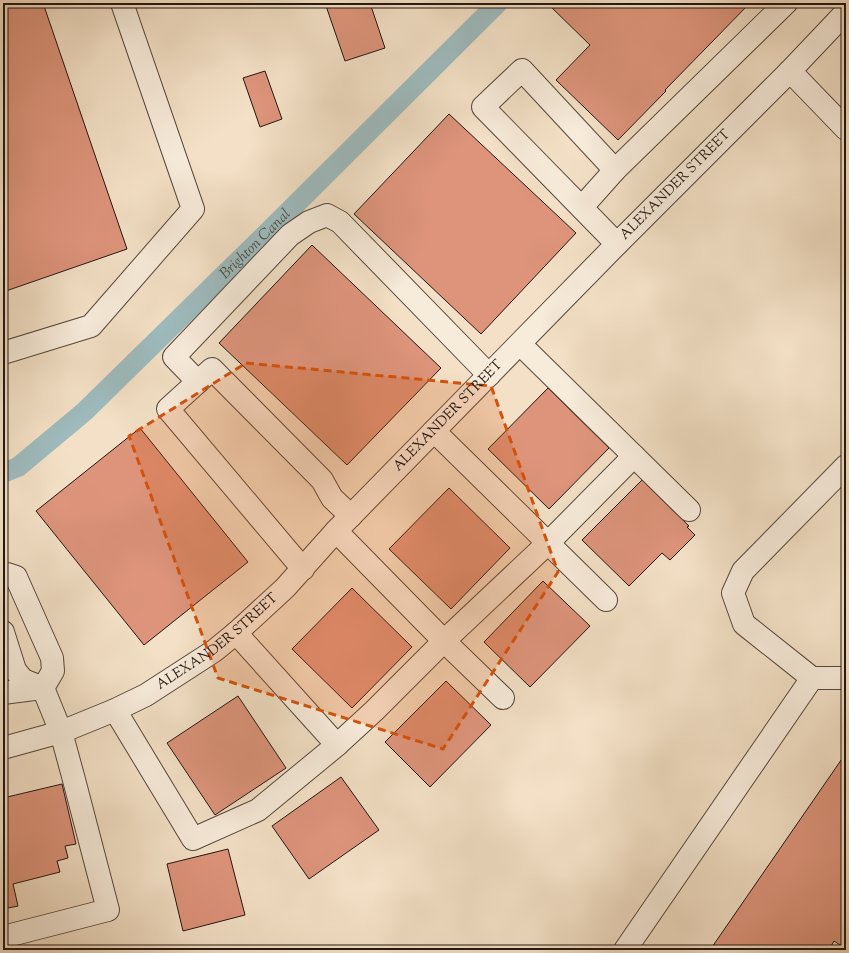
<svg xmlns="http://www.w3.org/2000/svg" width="849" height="953" viewBox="0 0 849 953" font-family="'Sorts Mill Goudy',serif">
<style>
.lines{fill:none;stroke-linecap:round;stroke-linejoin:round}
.canal{stroke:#9ebbbe;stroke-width:20}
.building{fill:#dd947b;stroke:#221610}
.minor-casing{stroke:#56483e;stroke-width:24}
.minor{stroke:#f7ebda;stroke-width:22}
.marked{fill:#d4520c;fill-opacity:0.2;stroke:#d4520c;stroke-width:3;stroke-dasharray:8 5;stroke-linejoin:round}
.labels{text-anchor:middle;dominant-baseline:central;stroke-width:3;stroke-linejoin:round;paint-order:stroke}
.street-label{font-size:14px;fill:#221610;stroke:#f7ebda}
.water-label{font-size:15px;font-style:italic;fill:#4d504d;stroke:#f7ebda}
</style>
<rect width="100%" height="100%" fill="#f3e0c6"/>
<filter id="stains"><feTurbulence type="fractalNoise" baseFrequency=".005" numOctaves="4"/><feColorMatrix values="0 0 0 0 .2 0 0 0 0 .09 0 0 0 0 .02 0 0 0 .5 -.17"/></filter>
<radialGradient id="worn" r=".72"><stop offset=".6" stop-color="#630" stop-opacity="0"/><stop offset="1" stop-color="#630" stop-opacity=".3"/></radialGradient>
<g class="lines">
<path class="canal" id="s1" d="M3,473l15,-6 66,-55 201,-197 213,-212"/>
</g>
<g class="building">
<polygon points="3,3 43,3 127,249 3,292"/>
<polygon points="325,3 370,3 385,48 345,61"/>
<polygon points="551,3 750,3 665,90 666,91 618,140 556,80 590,45 549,5"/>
<polygon points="265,71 282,119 260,127 243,78"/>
<polygon points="449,114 576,233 481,334 354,214"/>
<polygon points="312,245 441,368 347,465 219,343"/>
<polygon points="548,388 609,448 549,509 488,449"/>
<polygon points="140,428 248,562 144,645 36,511"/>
<polygon points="642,480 689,526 687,527 695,535 670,560 662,553 629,586 582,540"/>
<polygon points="449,488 510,548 451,609 389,549"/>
<polygon points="543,581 590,626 530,687 484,642"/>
<polygon points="352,588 412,647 352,708 292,649"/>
<polygon points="446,681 491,725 430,787 385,742"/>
<polygon points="238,696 286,768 215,815 167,743"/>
<polygon points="846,753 846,949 834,941 829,950 710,950"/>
<polygon points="341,777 379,830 309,879 272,826"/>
<polygon points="62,784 76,844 65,846 68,858 57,861 60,872 13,884 18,906 3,909 3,798"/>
<polygon points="228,849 245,915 183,931 167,864"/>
</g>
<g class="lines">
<defs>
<g id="minor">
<polyline points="790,71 846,129"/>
<polyline points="615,170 786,3"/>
<polyline points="582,207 615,170 522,70 483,107 617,244"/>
<polyline points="520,344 689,510"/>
<polyline points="3,353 91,326 193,209 122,3"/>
<polyline points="198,382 174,357 290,235 309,222 327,215 340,222 489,375"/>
<polyline points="434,431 606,600"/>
<polyline points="336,531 444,641 503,698"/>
<polyline points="303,569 168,409 212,369 322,480 332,498 351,516"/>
<polyline points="3,576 7,574 16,577 52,658 53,671 43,688"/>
<polyline points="3,632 15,670 23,680 43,688 61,732 73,776 108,910 3,937"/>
<polyline points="812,678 744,624 733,593 743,571 846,466"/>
<polyline points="3,693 42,688"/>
<polyline points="115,710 193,839 258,810 337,745 236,633"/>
<polyline points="337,745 374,711 444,641 548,543 634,456"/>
<path id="s2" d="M3,748l58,-16 54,-22 31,-15 68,-44 22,-18 49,-45 51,-57 281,-287 173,-173 56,-59"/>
<polyline points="625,950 812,678 846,678"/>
</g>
</defs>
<use href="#minor" class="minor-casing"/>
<use href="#minor" class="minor"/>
</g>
<path class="marked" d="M246,363l245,23 67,186 -115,177 -225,-71 -89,-242z"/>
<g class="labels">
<g class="street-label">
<text stroke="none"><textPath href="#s2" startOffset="890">ALEXANDER STREET</textPath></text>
<text stroke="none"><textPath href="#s2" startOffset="566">ALEXANDER STREET</textPath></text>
<text stroke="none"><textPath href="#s2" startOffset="242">ALEXANDER STREET</textPath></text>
</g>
<g class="water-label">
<text stroke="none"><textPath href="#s1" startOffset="342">Brighton Canal</textPath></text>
</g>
</g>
<rect width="849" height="953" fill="none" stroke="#f3e0c6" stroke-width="16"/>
<rect x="4" y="4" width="841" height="945" fill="none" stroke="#221610" stroke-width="2"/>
<rect x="8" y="8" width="833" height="937" fill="none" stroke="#221610"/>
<rect width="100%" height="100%" filter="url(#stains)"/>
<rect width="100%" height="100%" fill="url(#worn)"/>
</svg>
